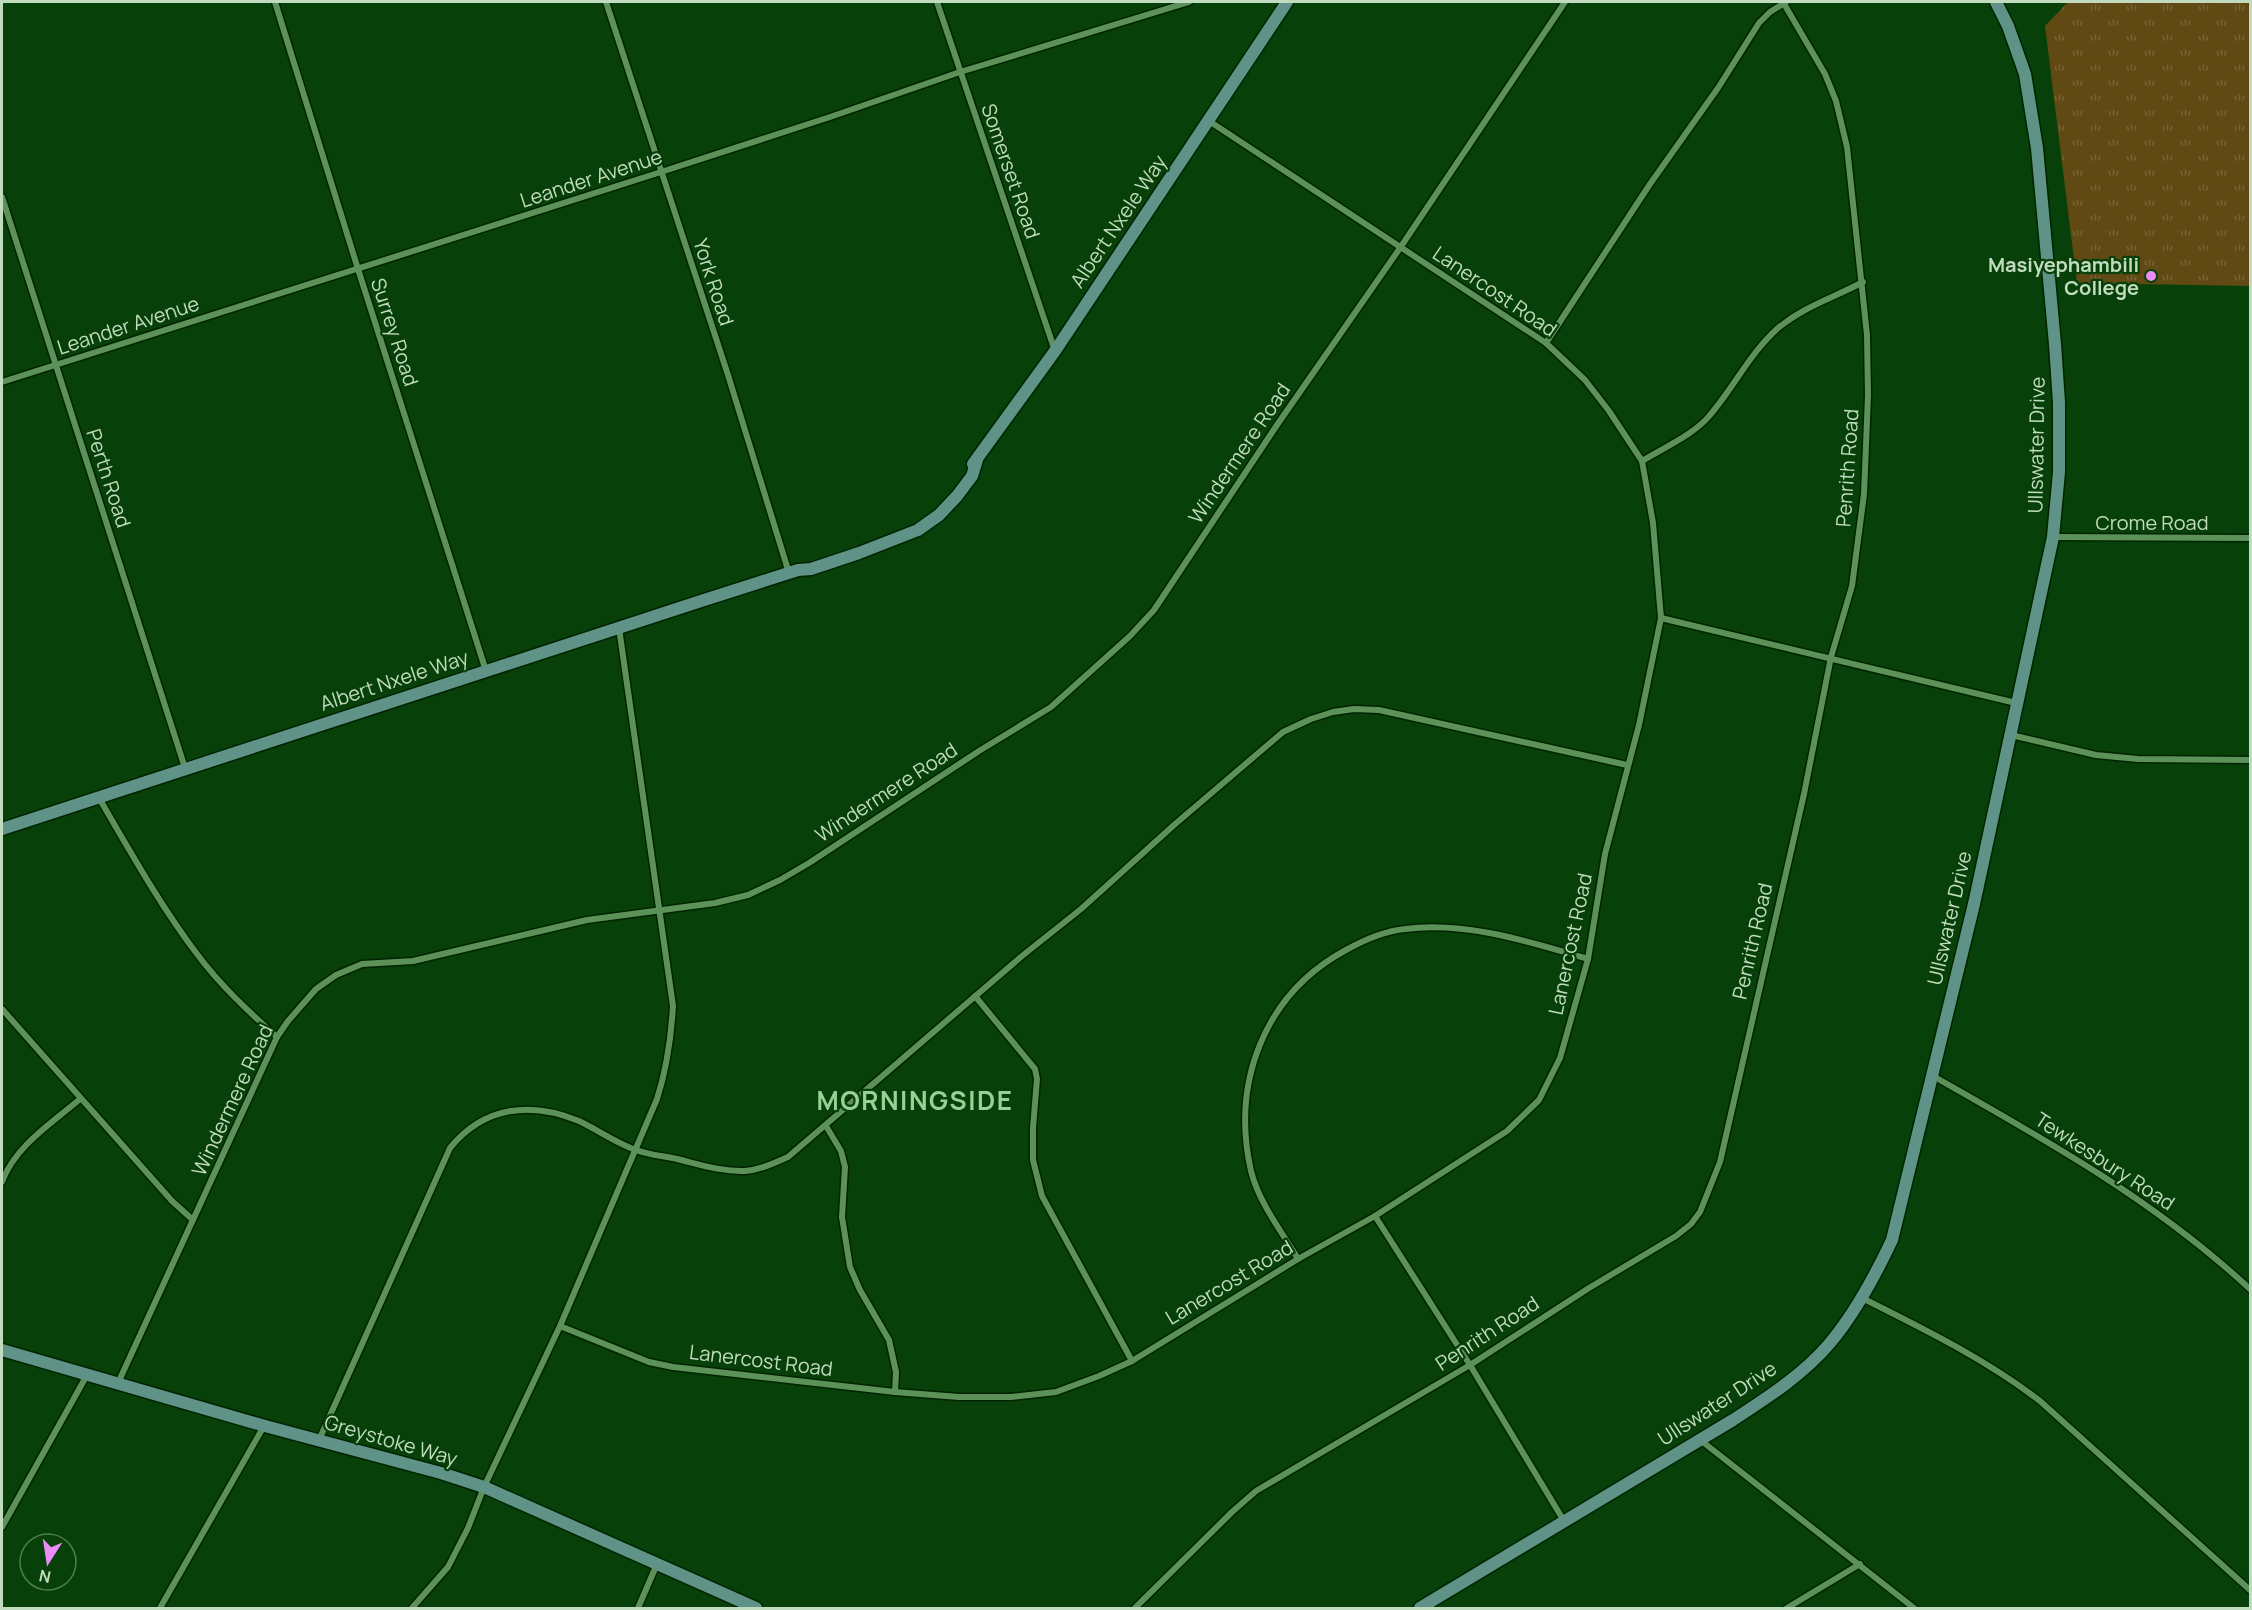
<svg xmlns="http://www.w3.org/2000/svg" width="2252" height="1610" viewBox="0 0 2252 1610" font-family="Manrope,sans-serif">
<style>
.park{fill:url(#park-tufts)}
.lines{fill:none;stroke-linecap:round;stroke-linejoin:round}
.street-casing{stroke:#002400;stroke-width:9}
.secondary-casing{stroke:#002400;stroke-width:15}
.street{stroke:#5c9159;stroke-width:6}
.secondary{stroke:#609388;stroke-width:12}
.poi-dot{fill:#ed8cf9;stroke:#074008;stroke-width:2}
.labels{text-anchor:middle;dominant-baseline:central;stroke-width:4.5;stroke-linejoin:round;paint-order:stroke}
.street-label{font-size:20px;fill:#c0dbbd;stroke:#074008}
.poi-label{font-size:20px;font-weight:bold;fill:#c0dbbd;stroke:#074008;text-anchor:end}
.district-label{font-size:26px;font-weight:bold;letter-spacing:1.5px;fill:#99d095;stroke:#074008}
</style>
<defs>
<pattern id="park-tufts" width="24" height="20" patternUnits="userSpaceOnUse" patternTransform="scale(1.5)"><rect width="24" height="20" fill="#614914"/><path d="M3 7l-1-3M5 7V3M7 7l1-3M15 17l-1-3M17 17v-4M19 17l1-3" fill="none" stroke="#766334"/></pattern>
</defs>
<rect width="100%" height="100%" fill="#074008"/>
<polygon class="park" points="2068,2 2250,2 2250,286 2077,283 2045,26"/>
<g class="lines">
<defs>
<g id="street">
<polyline points="275,2 358,269 486,671"/>
<polyline points="606,2 728,375 789,573"/>
<polyline points="937,2 1055,351"/>
<polyline points="2,197 185,768"/>
<polyline points="1546,343 1650,184 1718,88 1759,23 1770,12 1786,2"/>
<polyline points="2,382 661,172 830,117 960,72 1189,2"/>
<path d="M1642,461c21,-13 53,-27 68,-46 24,-28 40,-62 68,-87 27,-22 55,-30 85,-46"/>
<polyline points="2053,537 2250,538"/>
<polyline points="1661,618 2016,703"/>
<polyline points="2011,735 2096,755 2138,759 2250,760"/>
<path d="M99,798c31,53 61,107 98,156 23,31 52,58 80,83"/>
<polyline points="975,996 1035,1069 1037,1079 1033,1128 1033,1160 1042,1196 1132,1361"/>
<polyline points="2,1009 172,1201 193,1220"/>
<path d="M1933,1076c113,64 221,124 317,213"/>
<polyline points="826,1126 841,1151 845,1167 842,1217 850,1267 860,1290 889,1340 896,1372 895,1392"/>
<path d="M2,1182c13,-36 50,-59 78,-83"/>
<polyline points="1375,1216 1470,1365 1564,1521"/>
<path d="M1298,1259c-16,-27 -39,-56 -47,-88 -20,-88 13,-177 95,-221 18,-10 38,-19 59,-21 61,-8 125,13 183,30"/>
<path d="M1862,1298c62,31 123,61 178,103l210,189"/>
<polyline points="560,1326 649,1362 673,1367 895,1392 959,1397 1011,1397 1056,1392 1099,1376 1132,1361 1298,1259 1375,1216 1507,1131 1539,1100 1560,1058 1588,959 1605,854 1639,725 1661,618 1653,523 1642,461 1609,411 1585,380 1546,343 1209,121"/>
<polyline points="118,1383 277,1037 288,1021 316,989 336,975 362,964 413,961 587,920 715,903 748,895 780,880 809,863 979,751 1051,707 1130,636 1154,610 1277,425 1400,248 1565,2"/>
<polyline points="1699,1439 1914,1608"/>
<path d="M319,1440l131,-292c34,-42 81,-47 129,-27 19,9 37,22 57,29 13,5 28,6 41,9 21,5 45,13 68,12 15,-1 29,-8 43,-14l234,-201 59,-47 93,-84 109,-93 28,-13 22,-7 21,-3 25,1 248,55"/>
<polyline points="2,1527 87,1375"/>
<polyline points="160,1608 264,1426"/>
<path d="M412,1608l36,-41 20,-39 16,-41 76,-161 97,-227c10,-31 14,-60 16,-93l-54,-378"/>
<polyline points="638,1608 657,1564"/>
<polyline points="1135,1608 1232,1512 1256,1491 1470,1365 1589,1288 1676,1236 1691,1224 1700,1212 1720,1162 1804,794 1831,657 1852,586 1864,494 1868,396 1867,335 1847,147 1836,101 1825,74 1783,2"/>
<polyline points="1787,1608 1860,1564"/>
</g>
<g id="secondary">
<polyline points="973,464 1055,351 1287,2"/>
<polyline points="2,829 701,601 798,570 811,569 859,553 918,530 939,515 957,496 972,476 977,460"/>
<polyline points="2,1350 265,1426 441,1473 484,1487 756,1608"/>
<path d="M1420,1608l313,-188c34,-22 71,-46 97,-77 26,-31 45,-67 62,-103l82,-336 79,-367 6,-65v-69l-4,-59 -18,-196 -12,-74 -17,-48 -12,-24"/>
</g>
</defs>
<use href="#street" class="street-casing"/>
<use href="#secondary" class="secondary-casing"/>
<use href="#street" class="street"/>
<use href="#secondary" class="secondary"/>
</g>
<circle class="poi-dot" cx="2151" cy="276" r="6"/>
<g class="labels">
<g class="street-label">
<text transform="translate(1011 171) rotate(71)">Somerset Road</text>
<text transform="translate(591 178) rotate(-18)">Leander Avenue</text>
<text transform="translate(1118 221) rotate(-56)">Albert Nxele Way</text>
<text transform="translate(714 282) rotate(72)">York Road</text>
<text transform="translate(1495 291) rotate(34)">Lanercost Road</text>
<text transform="translate(128 325) rotate(-18)">Leander Avenue</text>
<text transform="translate(395 332) rotate(72)">Surrey Road</text>
<text transform="translate(2036 445) rotate(-89)">Ullswater Drive</text>
<text transform="translate(1239 453) rotate(-56)">Windermere Road</text>
<text transform="translate(1847 468) rotate(-86)">Penrith Road</text>
<text transform="translate(109 478) rotate(72)">Perth Road</text>
<text x="2152" y="522">Crome Road</text>
<text transform="translate(394 680) rotate(-18)">Albert Nxele Way</text>
<text transform="translate(886 792) rotate(-33)">Windermere Road</text>
<text transform="translate(1949 918) rotate(-77)">Ullswater Drive</text>
<text transform="translate(1752 941) rotate(-77)">Penrith Road</text>
<text transform="translate(1570 944) rotate(-78)">Lanercost Road</text>
<text transform="translate(232 1100) rotate(-65)">Windermere Road</text>
<text transform="translate(2105 1161) rotate(33)">Tewkesbury Road</text>
<text transform="translate(1229 1282) rotate(-31)">Lanercost Road</text>
<text transform="translate(1487 1333) rotate(-33)">Penrith Road</text>
<text transform="translate(761 1360) rotate(7)">Lanercost Road</text>
<text transform="translate(1717 1403) rotate(-33)">Ullswater Drive</text>
<text transform="translate(391 1440) rotate(16)">Greystoke Way</text>
</g>
<g class="poi-label">
<text x="2139" y="264">Masiyephambili<tspan x="2139" dy="23">College</tspan></text>
</g>
<g class="district-label">
<text x="915" y="1100">MORNINGSIDE</text>
</g>
</g>
<rect width="2252" height="1610" fill="none" stroke="#c0dbbd" stroke-width="6"/>
<g transform="translate(48 1562) rotate(192)"><circle r="28" fill="#074008" stroke="#517e50" stroke-width="1.5"/>
<path d="M0-4.5L10 22L0 15L-10 22Z" fill="#ed8cf9"/>
<text y="-9" font-size="16" font-weight="bold" text-anchor="middle" fill="#c0dbbd">N</text>
</g>
</svg>
